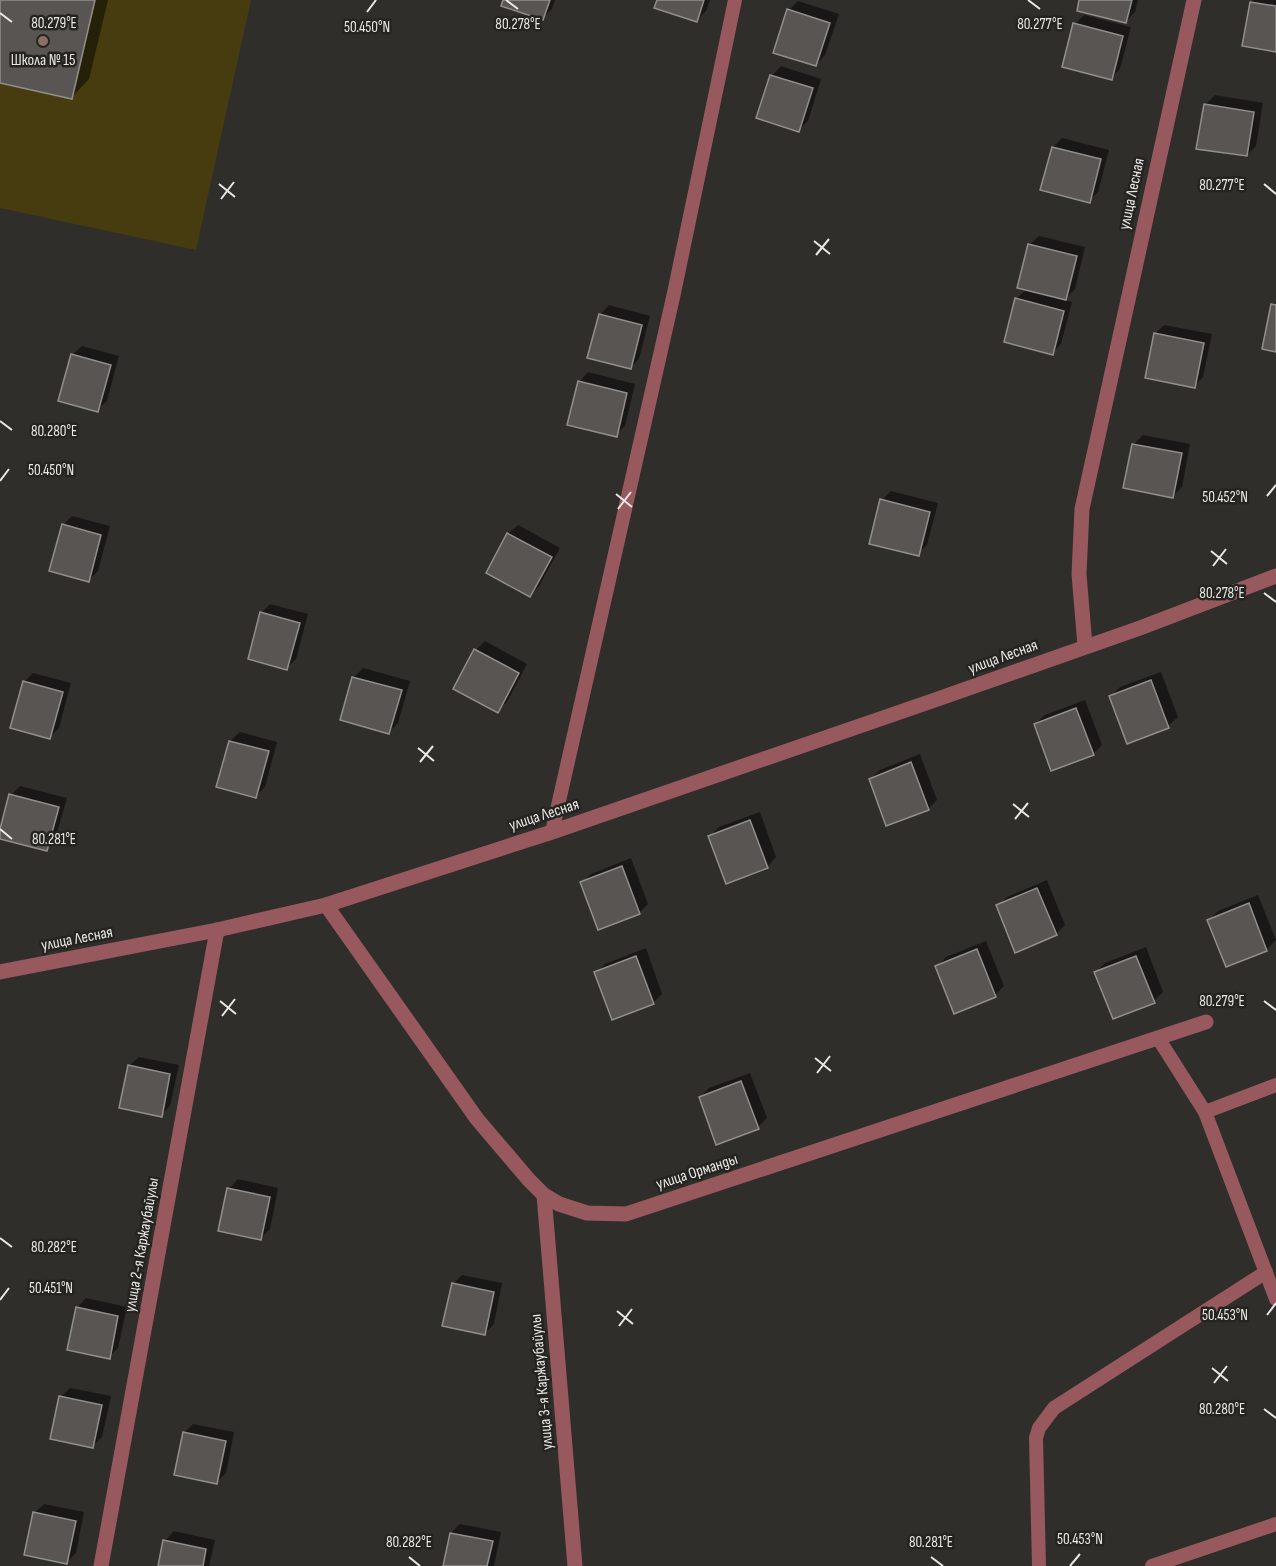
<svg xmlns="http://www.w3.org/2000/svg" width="1276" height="1566" viewBox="0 0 1276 1566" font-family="'Sofia Sans Condensed',sans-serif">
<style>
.green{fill:#463c10}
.shadow{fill:#0007}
.building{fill:#595552;stroke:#928e8b;stroke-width:1.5}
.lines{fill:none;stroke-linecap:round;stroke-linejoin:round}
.lane{stroke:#97595d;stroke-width:14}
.street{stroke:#97595d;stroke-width:15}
.ticks{fill:none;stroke:#e8e8e5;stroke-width:2}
.education-dot{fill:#8d6e63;stroke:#252420;stroke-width:2}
.labels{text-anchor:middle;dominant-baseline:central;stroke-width:5;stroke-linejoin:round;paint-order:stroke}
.poi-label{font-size:16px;fill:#e8e8e5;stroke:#252420}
.street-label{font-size:16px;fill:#e8e8e5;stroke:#252420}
.ticks-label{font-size:15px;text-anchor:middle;fill:#e8e8e5;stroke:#252420;stroke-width:5;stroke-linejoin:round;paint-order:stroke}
</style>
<rect width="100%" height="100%" fill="#2f2e2a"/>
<polygon class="green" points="0,0 251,0 196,250 0,208"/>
<g class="shadow">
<polygon points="0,0 108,0 89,79 71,98 0,81"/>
<polygon points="505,0 555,0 552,9 543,18"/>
<polygon points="658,0 710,0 706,11 697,20"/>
<polygon points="1081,0 1138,0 1135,12 1126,21"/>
<polygon points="1254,0 1276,0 1276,50 1251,2"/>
<polygon points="798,1 839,14 825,55 816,65 789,10"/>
<polygon points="1084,15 1131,27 1120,69 1111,78 1075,24"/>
<polygon points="781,66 821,79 808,121 799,130 772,76"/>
<polygon points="1215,95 1263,103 1256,146 1247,155 1205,105"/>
<polygon points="1062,138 1109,150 1098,192 1089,201 1053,147"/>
<polygon points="1039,236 1085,247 1075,289 1064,300 1072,302 1061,344 1052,353 1016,299 1027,289 1029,245"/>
<polygon points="609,305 650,316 639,359 630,368 600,315"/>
<polygon points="1164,325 1212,334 1203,377 1194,386 1155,334"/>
<polygon points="82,346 119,356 107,401 97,410 72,355"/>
<polygon points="588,372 635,384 625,426 616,435 579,382"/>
<polygon points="1143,435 1190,444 1182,487 1173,496 1134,444"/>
<polygon points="891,491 938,503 927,545 918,554 882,500"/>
<polygon points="72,516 110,526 98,571 89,580 63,525"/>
<polygon points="518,525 560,548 539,586 530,596 508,534"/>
<polygon points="270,604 308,614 296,659 287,668 261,613"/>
<polygon points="485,641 527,664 507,702 497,711 476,650"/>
<polygon points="363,668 410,681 398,723 389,732 342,719 354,677"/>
<polygon points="1161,672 1178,717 1168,726 1111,696 1120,687"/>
<polygon points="33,673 71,683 59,728 50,737 24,682"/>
<polygon points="1085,700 1102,745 1093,754 1035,724 1045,715"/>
<polygon points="240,732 277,742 265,787 256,796 218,786 230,741"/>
<polygon points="920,754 937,800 928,809 870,779 880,770"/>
<polygon points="20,786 67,798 55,840 46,849 0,837 11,795"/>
<polygon points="760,812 776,857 767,867 710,836 719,827"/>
<polygon points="631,858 648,904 639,913 582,883 591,874"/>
<polygon points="1047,880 1065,925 1056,934 998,906 1007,897"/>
<polygon points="1258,895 1276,940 1267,949 1226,965 1209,920 1218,911"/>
<polygon points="986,941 1004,986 995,995 937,967 946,957"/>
<polygon points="1146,947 1163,992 1154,1001 1096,972 1105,963"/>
<polygon points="646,948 662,994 653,1003 596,973 605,964"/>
<polygon points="139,1057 179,1065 170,1106 161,1115 129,1066"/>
<polygon points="750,1073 767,1118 758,1127 700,1097 709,1088"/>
<polygon points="238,1179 278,1188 270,1229 261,1238 229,1189"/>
<polygon points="462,1275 502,1283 494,1324 485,1333 453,1284"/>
<polygon points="86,1298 127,1307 118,1348 109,1357 77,1308"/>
<polygon points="70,1388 111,1396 102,1437 93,1446 61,1397"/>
<polygon points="193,1424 234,1432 226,1473 216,1483 184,1433"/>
<polygon points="44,1504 84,1512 76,1553 66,1563 35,1513"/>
<polygon points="460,1524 501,1532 494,1566 444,1566 451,1533"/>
<polygon points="174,1531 215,1540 209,1566 160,1566 165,1541"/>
</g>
<g class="building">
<polygon points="0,0 95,0 72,99 0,83"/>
<polygon points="503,0 550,0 543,20 501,6"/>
<polygon points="657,0 704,0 697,22 654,8"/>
<polygon points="1079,0 1132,0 1126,23 1077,11"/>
<polygon points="1250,2 1276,6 1276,52 1242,46"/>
<polygon points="787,9 830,23 816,66 773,53"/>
<polygon points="1073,23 1123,36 1112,80 1062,67"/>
<polygon points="770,75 813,88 799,132 756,118"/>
<polygon points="1204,104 1254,112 1247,156 1196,149"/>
<polygon points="1052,147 1101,159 1090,203 1040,190"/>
<polygon points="1028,244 1077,256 1066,300 1017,288"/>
<polygon points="1015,298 1064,311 1053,355 1004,342"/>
<polygon points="1271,304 1276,305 1276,352 1262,349"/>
<polygon points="599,314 642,325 631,369 587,358"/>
<polygon points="1154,333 1204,343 1195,388 1145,378"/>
<polygon points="71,354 111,365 98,412 58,401"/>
<polygon points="578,381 627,393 617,437 567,425"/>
<polygon points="1132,444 1182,453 1173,498 1123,488"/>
<polygon points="880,499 930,512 919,556 869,544"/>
<polygon points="62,524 101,535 89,582 49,571"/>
<polygon points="507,533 552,557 530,597 486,573"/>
<polygon points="260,612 300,623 287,670 248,659"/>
<polygon points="474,649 519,673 498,713 453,689"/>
<polygon points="352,677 402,690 389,734 340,720"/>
<polygon points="1151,680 1169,728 1127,744 1109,696"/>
<polygon points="23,681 63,692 50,739 10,728"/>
<polygon points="1076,708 1094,755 1051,771 1034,724"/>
<polygon points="229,741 269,751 256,798 216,787"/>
<polygon points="911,762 929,810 886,826 869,779"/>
<polygon points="9,794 59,807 47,851 0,839 0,829"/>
<polygon points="750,820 768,868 726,884 708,836"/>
<polygon points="622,866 640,914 598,930 580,882"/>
<polygon points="1037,888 1057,935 1015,953 996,905"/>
<polygon points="1249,903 1267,951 1226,967 1207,920"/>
<polygon points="977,949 996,997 954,1014 935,966"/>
<polygon points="636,956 654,1004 612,1020 594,972"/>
<polygon points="1136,956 1155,1003 1113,1019 1094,972"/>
<polygon points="128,1065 170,1074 162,1117 119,1108"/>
<polygon points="741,1081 759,1129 716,1145 699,1097"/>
<polygon points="227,1188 270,1197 261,1240 218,1231"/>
<polygon points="452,1283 494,1292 485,1335 442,1326"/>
<polygon points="76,1307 118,1316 110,1359 67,1350"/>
<polygon points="59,1396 102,1405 93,1448 50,1439"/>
<polygon points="183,1432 226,1441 217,1484 174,1475"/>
<polygon points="33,1512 76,1521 67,1564 24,1555"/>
<polygon points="450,1533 493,1541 487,1566 443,1566"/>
<polygon points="163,1540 206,1549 203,1566 158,1566"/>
</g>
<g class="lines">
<g class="lane">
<polyline points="552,832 674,293 735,0"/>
<polyline points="1158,1038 1205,1112 1276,1299"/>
<polyline points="1205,1112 1276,1085"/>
<polyline points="1039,1566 1036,1438 1039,1428 1054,1408 1266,1272"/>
<polyline points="1152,1566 1276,1524"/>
</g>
<g class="street">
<polyline points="1085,646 1079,574 1082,509 1194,0"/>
<polyline points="326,905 477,1119 529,1180 544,1195 559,1204 587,1213 626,1214 1206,1022"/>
<polyline points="0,972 217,930 326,905 552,832 932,701 1140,628 1276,576"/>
<polyline points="544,1195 575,1566"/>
<polyline points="101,1566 217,930"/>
</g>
</g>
<path class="ticks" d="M506,0l12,9M1028,0l12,9M367,12l9,-12M0,13l12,9M219,184l16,13M1264,184l12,10M221,199l13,-17M814,241l16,13M816,255l13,-16M0,421l12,9M0,481l9,-12M616,494l16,13M1267,496l9,-11M618,509l13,-17M1211,551l16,13M1213,566l13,-17M1264,593l12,9M418,748l16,13M420,762l13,-16M1013,804l16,13M1015,819l13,-16M0,829l12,10M220,1001l16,13M1264,1001l12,9M222,1016l13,-17M815,1058l16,13M817,1073l13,-17M0,1238l12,9M0,1300l9,-12M617,1311l16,13M1267,1315l9,-12M619,1326l13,-17M1212,1368l16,13M1214,1383l13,-17M1264,1409l12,9M409,1557l11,9M931,1557l12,9M1070,1566l10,-12"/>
<circle class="education-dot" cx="43" cy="41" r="6"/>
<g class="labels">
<g class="poi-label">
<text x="43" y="60">Школа № 15</text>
</g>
<g class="street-label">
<text transform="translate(1132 194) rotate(-78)">улица Лесная</text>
<text transform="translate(1003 657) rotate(-20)">улица Лесная</text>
<text transform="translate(544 815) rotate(-18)">улица Лесная</text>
<text transform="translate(77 939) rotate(-11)">улица Лесная</text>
<text transform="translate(697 1172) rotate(-18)">улица Орманды</text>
<text transform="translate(142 1245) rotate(-80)">улица 2-я Каржаубайулы</text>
<text transform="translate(542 1382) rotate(-95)">улица 3-я Каржаубайулы</text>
</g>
</g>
<g class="ticks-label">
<text x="54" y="28">80.279°E</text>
<text x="518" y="29">80.278°E</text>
<text x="1040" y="29">80.277°E</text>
<text x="367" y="32">50.450°N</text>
<text x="1222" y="190">80.277°E</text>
<text x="54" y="436">80.280°E</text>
<text x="51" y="475">50.450°N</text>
<text x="1225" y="502">50.452°N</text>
<text x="1222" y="598">80.278°E</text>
<text x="54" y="844">80.281°E</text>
<text x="1222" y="1006">80.279°E</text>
<text x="54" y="1252">80.282°E</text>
<text x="51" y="1293">50.451°N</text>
<text x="1225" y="1320">50.453°N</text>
<text x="1222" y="1414">80.280°E</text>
<text x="1080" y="1544">50.453°N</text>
<text x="409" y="1547">80.282°E</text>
<text x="931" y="1547">80.281°E</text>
</g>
</svg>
